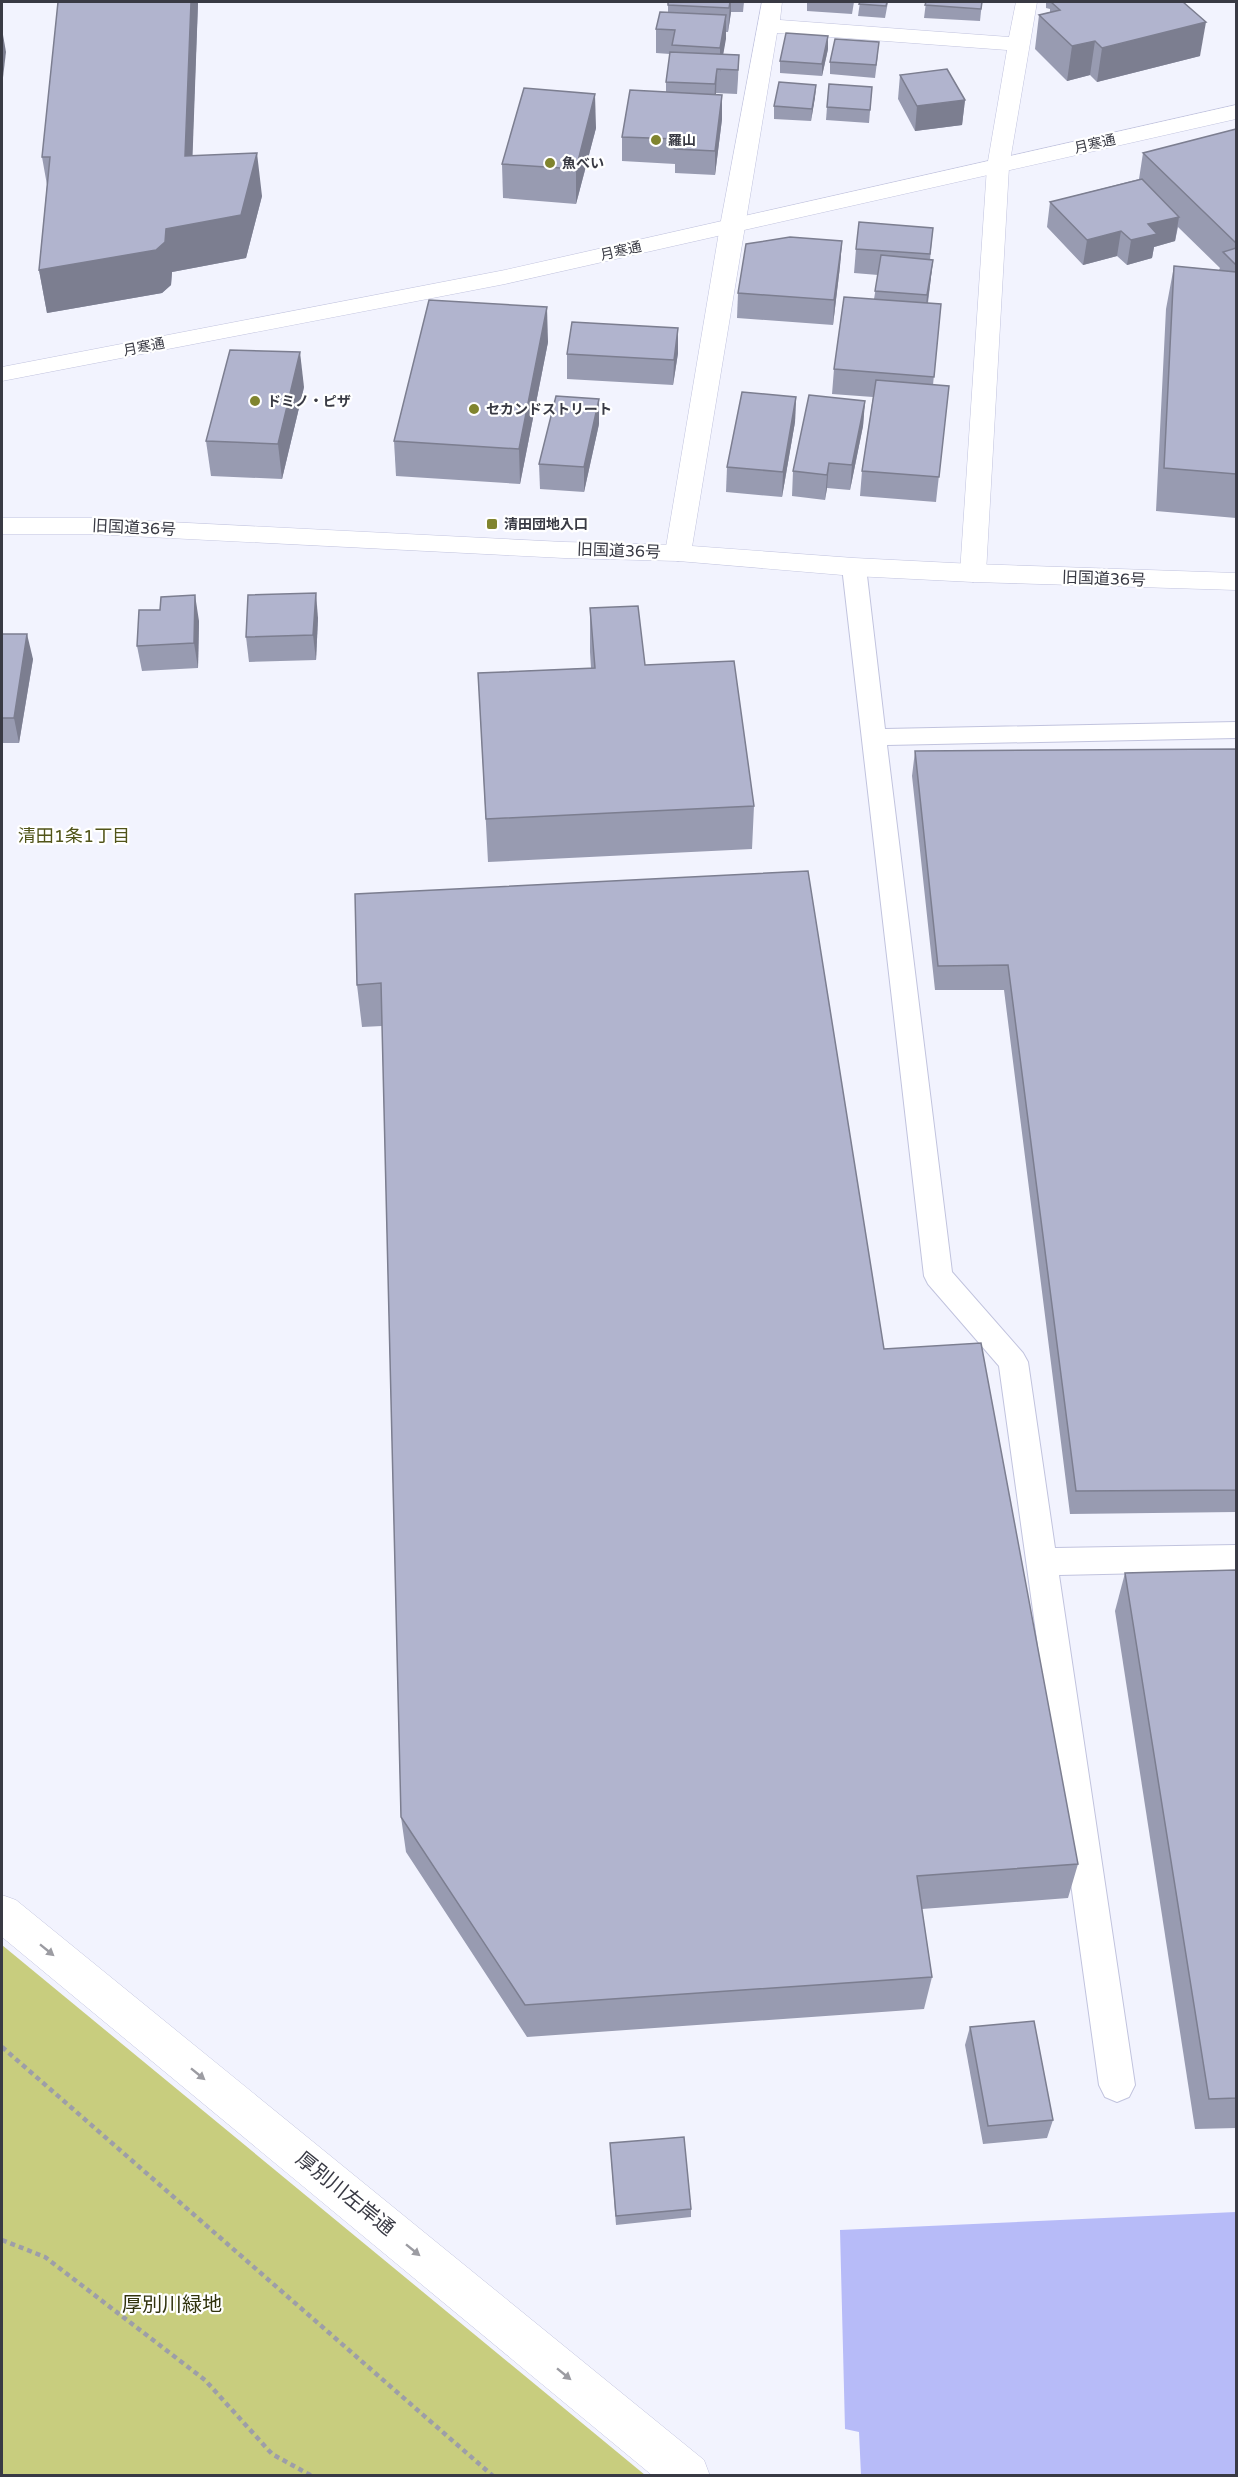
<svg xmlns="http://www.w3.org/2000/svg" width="1238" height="2477" viewBox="0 0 1238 2477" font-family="'Varela Round','Noto Sans JP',sans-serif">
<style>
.green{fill:#c8cd7e}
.water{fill:#b7bbf8}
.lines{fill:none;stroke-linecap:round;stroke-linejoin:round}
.lane-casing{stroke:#c1c3de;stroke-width:2}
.street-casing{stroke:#c1c3de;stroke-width:1}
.secondary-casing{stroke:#c1c3de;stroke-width:1}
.highway-casing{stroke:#c1c3de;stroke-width:1}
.path{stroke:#9d9ea8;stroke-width:4.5;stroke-dasharray:5 4;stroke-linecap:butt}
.lane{fill:#fff;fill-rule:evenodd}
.street{fill:#fff;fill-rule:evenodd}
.secondary{fill:#fff;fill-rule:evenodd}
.highway{fill:#fff;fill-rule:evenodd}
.wall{fill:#989bb1}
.shaded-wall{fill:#7c7e90}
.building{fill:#b1b4ce;stroke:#7c7e90;stroke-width:1.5}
.oneway{fill:#9c9ca2}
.poi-dot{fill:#80842e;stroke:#fff;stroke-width:2}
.labels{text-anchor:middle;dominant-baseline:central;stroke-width:4.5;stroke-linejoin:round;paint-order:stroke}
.far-poi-label{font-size:14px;font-weight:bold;fill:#393a44;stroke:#fff;text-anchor:start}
.far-street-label{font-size:14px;fill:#393a44;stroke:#fff}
.street-label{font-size:16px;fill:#393a44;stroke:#fff}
.neighbourhood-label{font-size:18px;fill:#515419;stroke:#fff}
.near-street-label{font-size:20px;fill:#393a44;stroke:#fff}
.near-park-label{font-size:20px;fill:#32340f;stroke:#fff}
</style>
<rect width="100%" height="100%" fill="#f2f3fe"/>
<polygon class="green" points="2,1945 645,2475 2,2475"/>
<polygon class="water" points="1236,2212 1236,2475 861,2475 859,2432 845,2429 840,2230"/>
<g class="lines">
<defs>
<polygon id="lane" points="854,560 862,562 866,567 885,729 1236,722 1236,738 887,745 952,1272 1023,1353 1028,1362 1055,1548 1236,1545 1236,1571 1059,1575 1135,2085 1129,2097 1117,2102 1105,2097 1099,2085 999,1366 928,1284 924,1276 842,567 846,562"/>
<polygon id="street" points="762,2 782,2 780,20 1009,37 1016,2 1037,2 1009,167 986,573 982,579 973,582 964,579 960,573 987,167 1007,50 777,33 691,553 687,559 678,561 669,559 665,553 720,226"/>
<g id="secondary">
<polygon points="2,518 90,518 564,542 678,545 854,558 973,564 1236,573 1236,590 973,582 854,576 678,561 564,558 90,534 2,534"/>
<polygon points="2,1895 16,1900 704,2460 710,2476 653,2476 2,1937"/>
</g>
<polygon id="highway" points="1236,105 1236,119 505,284 2,381 2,367 505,270"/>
</defs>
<use href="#lane" class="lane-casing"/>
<use href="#street" class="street-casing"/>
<use href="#secondary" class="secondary-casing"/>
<use href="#highway" class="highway-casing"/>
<g class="path">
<polyline points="2,2047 493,2476"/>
<polyline points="2,2240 45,2257 205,2380 272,2454 312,2476"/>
</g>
<use href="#lane" class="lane"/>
<use href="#street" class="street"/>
<use href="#secondary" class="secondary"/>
<use href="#highway" class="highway"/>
</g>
<g class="wall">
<polygon points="668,2 744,2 743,12 731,12 728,32 726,32 723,54 739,55 738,79 737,94 716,93 716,95 722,95 722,119 715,175 675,173 675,164 622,161 622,137 666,92 666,82 670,54 656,53 656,29 668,12"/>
<polygon points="807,2 854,2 852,14 807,11"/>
<polygon points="860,2 888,2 885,18 858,16"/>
<polygon points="926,2 982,2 980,21 924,18"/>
<polygon points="1046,2 1183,2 1200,56 1097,82 1090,75 1067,81 1035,49 1039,15 1050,12 1050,9 1046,8"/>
<polygon points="198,3 192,156 262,196 246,258 172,272 171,285 162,293 47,313 39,270 47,185 42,157"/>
<polygon points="828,49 822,76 780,73 780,61"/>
<polygon points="878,54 875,78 830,74 830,62"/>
<polygon points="900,75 965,100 962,125 915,131 898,99"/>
<polygon points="816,85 815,97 811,121 774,119 774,106"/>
<polygon points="872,87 869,123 826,120 827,107"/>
<polygon points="596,128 576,204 503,198 502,164"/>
<polygon points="1236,129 1236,518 1156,511 1166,309 1174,266 1219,270 1220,268 1178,227 1175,241 1154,247 1152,258 1127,265 1117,256 1083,265 1047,227 1050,202 1139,179 1143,153"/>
<polygon points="933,228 930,260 933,260 928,303 941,304 933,385 949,386 936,502 860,496 862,471 873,397 832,394 834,369 874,299 878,275 854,273 856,249"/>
<polygon points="842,241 840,266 833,325 737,318 738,293"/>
<polygon points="548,342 520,484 396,476 394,441"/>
<polygon points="678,353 673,385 567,379 567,354"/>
<polygon points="304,387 282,479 211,476 206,441"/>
<polygon points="796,397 795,422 782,497 726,492 727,467"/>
<polygon points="865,401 863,426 850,490 827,488 825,500 792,496 793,471"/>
<polygon points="599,424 584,492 540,489 539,464"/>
<polygon points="590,608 645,665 754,806 752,849 488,862 478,673 591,668 590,652"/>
<polygon points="318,618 316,660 249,662 246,637"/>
<polygon points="199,621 198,668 142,671 137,646"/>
<polygon points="2,634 33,659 19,743 2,743"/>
<polygon points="1236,749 1236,1512 1070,1514 1004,990 935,990 912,776 915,751"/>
<polygon points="355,894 884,1349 1078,1864 1068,1898 922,1909 932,1977 924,2009 527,2037 406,1852 401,1817 382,1026 362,1027 357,985"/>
<polygon points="1236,1570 1236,2128 1195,2129 1115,1611 1125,1573"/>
<polygon points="970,2027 1053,2120 1047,2138 983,2144 965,2045"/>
<polygon points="610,2143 691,2209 691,2217 616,2225"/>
</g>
<g class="shaded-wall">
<polygon points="191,2 198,2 198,3 191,199 185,156"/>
<polygon points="730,2 731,2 731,12 728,32"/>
<polygon points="726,15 726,39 720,72 720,48"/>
<polygon points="1206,22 1200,56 1097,82 1102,48"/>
<polygon points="2,29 6,52 2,86"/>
<polygon points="828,36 828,49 822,76 822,64"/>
<polygon points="1095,41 1090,75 1067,81 1072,46"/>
<polygon points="717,69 716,93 714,108 715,84"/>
<polygon points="816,85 815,97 811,121 812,109"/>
<polygon points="595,94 596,128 576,204 576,169"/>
<polygon points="722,95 722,119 715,175 715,151"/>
<polygon points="965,100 962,125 915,131 917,106"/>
<polygon points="257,153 262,196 246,258 172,272 171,285 162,293 47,313 39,270 166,229"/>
<polygon points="1179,217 1175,241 1154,247 1152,258 1127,265 1131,240 1148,224"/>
<polygon points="1121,231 1117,256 1083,265 1087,240"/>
<polygon points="842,241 840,266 833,325 834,300"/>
<polygon points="933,260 930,285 925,320 927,295"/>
<polygon points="547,307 548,342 520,484 519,449"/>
<polygon points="678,328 678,353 673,385 674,360"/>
<polygon points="300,352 304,387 282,479 278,444"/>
<polygon points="796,397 795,422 782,497 783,472"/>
<polygon points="599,399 599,424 584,492 584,467"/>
<polygon points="865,401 863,426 850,490 852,465"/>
<polygon points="829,463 827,488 825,500 827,475"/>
<polygon points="316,593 318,618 316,660 313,635"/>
<polygon points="195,595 199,621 198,668 194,643"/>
<polygon points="27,634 33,659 19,743 14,718"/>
</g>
<g class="building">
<polygon points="58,2 191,2 185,156 257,153 241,215 166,229 165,242 156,250 39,270 50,157 42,157"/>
<polygon points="668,2 730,2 729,8 668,5"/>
<polygon points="860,2 887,2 886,6 859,4"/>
<polygon points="926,2 982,2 981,9 925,5"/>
<polygon points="1051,2 1183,2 1206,22 1102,48 1095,41 1072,46 1039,15 1060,10"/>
<polygon points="660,12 726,15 720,48 672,45 675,30 656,29"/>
<polygon points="786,33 828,36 822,64 780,61"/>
<polygon points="835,39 879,42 876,65 830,62"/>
<polygon points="670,52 739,55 738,70 717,69 715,84 666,82"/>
<polygon points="947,69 965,100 917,106 900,75"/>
<polygon points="779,82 816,85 812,109 774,106"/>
<polygon points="829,84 872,87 870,110 827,107"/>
<polygon points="524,88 595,94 576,169 502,164"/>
<polygon points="630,90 722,95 715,151 675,149 677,139 622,137"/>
<polygon points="1236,129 1236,243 1143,153"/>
<polygon points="1142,179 1179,217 1148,224 1157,234 1131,240 1121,231 1087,240 1050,202"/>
<polygon points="859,222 933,228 930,254 856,249"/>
<polygon points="790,237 842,241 834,300 738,293 746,244"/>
<polygon points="1236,248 1236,265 1223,252"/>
<polygon points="881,255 933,260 927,295 875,291"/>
<polygon points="1174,266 1236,272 1236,474 1164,468"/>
<polygon points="844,297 941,304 934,377 834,369"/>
<polygon points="429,300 547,307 519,449 394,441"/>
<polygon points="572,322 678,328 674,360 567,354"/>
<polygon points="230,350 300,352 278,444 206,441"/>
<polygon points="876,380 949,386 939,477 862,471"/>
<polygon points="742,392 796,397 783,472 727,467"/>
<polygon points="809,395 865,401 852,465 829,463 827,475 793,471"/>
<polygon points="556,396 599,399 584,467 539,464"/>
<polygon points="316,593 313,635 246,637 248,595"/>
<polygon points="195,595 194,643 137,646 139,610 160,610 161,597"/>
<polygon points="638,606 645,665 734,661 754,806 486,819 478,673 595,668 590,608"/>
<polygon points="2,634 27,634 14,718 2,718"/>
<polygon points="1236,749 1236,1490 1076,1491 1008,965 938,966 915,751"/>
<polygon points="808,871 884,1349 981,1343 1078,1864 917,1876 932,1977 525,2005 401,1817 381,983 357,985 355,894"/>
<polygon points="1236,1570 1236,2098 1209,2099 1125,1573"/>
<polygon points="1034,2021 1053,2120 988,2126 970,2027"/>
<polygon points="684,2137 691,2209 616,2216 610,2143"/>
</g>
<defs><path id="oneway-solid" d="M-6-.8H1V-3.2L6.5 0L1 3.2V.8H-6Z" transform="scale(1.5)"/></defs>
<g class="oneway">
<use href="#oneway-solid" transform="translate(47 1950) rotate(39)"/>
<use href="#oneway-solid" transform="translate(198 2074) rotate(39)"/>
<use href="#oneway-solid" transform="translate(413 2250) rotate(39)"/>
<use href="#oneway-solid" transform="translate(564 2374) rotate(39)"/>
</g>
<g class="poi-dot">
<circle cx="656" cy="140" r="6"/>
<circle cx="550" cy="163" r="6"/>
<circle cx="255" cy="401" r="6"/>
<circle cx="474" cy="409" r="6"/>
<rect x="486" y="518" width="12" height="12" rx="3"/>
</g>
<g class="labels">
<g class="far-poi-label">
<text x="668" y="140">羅山</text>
<text x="562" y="163">魚べい</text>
<text x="267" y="401">ドミノ・ピザ</text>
<text x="486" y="409">セカンドストリート</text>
<text x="504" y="524">清田団地入口</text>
</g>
<g class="far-street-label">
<text transform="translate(1095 144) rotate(-13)">月寒通</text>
<text transform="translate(621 251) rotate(-13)">月寒通</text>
<text transform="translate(144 347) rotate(-11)">月寒通</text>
</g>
<g class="street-label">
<text transform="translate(134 528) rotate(3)">旧国道36号</text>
<text transform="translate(619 551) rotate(2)">旧国道36号</text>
<text transform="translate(1104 579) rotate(2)">旧国道36号</text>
</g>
<g class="neighbourhood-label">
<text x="74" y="836">清田1条1丁目</text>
</g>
<g class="near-street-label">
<text transform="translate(345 2194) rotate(39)">厚別川左岸通</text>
</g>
<g class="near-park-label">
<text x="172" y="2305">厚別川緑地</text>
</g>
</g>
<rect width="1238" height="2477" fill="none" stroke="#393a44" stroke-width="6"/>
</svg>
